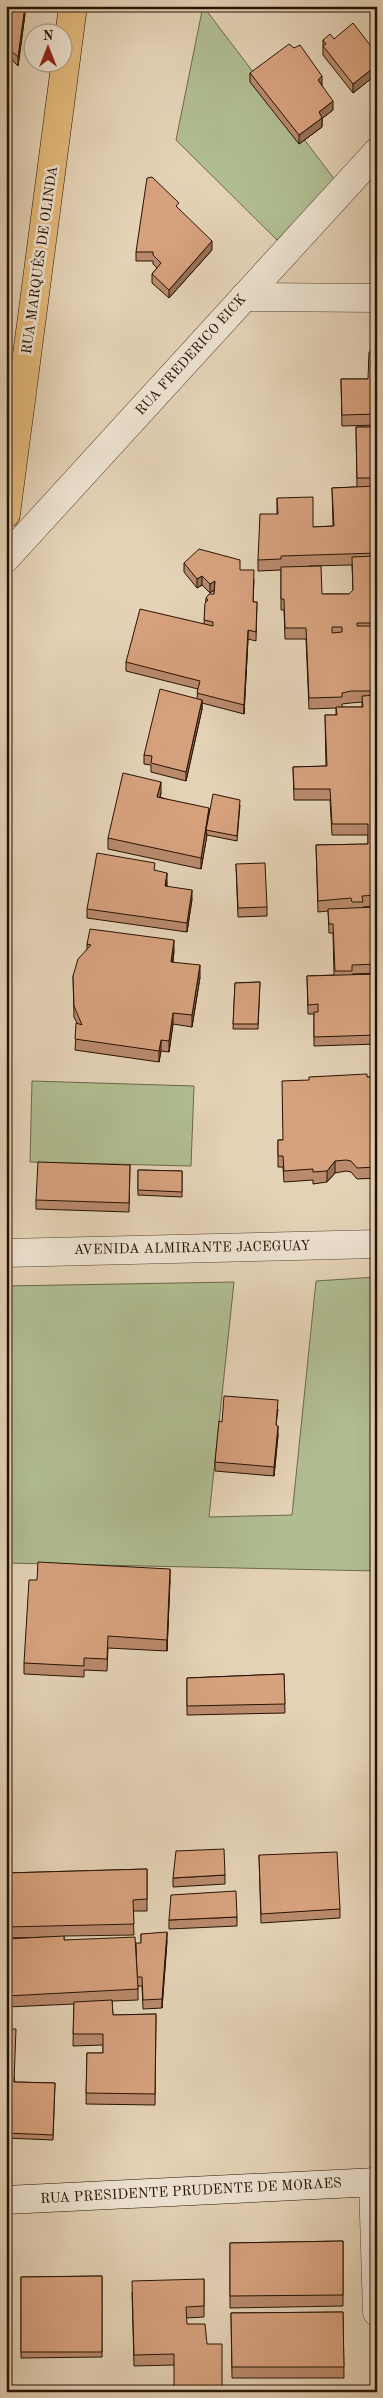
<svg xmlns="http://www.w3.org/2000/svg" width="383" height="2398" viewBox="0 0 383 2398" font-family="'Old Standard TT',serif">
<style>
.green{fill:#b0bd91;stroke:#6b6849}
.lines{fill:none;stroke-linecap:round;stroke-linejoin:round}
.minor-casing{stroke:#56422e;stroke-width:29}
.secondary-casing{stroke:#261201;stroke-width:29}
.primary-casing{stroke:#261201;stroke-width:29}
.minor{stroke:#ede2d0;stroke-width:28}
.secondary{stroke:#ede2d0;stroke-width:28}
.primary{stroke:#e2b97b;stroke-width:28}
.wall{fill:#b98a6c;stroke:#261201;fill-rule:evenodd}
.shaded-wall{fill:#967158;stroke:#261201}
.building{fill:#d7a17e;stroke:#261201;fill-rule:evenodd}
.labels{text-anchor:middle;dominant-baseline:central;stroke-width:5;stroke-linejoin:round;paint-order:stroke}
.street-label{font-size:14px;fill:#261201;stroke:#ede2d0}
</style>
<rect width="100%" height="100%" fill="#e4d2b6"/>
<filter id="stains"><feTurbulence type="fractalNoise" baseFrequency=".004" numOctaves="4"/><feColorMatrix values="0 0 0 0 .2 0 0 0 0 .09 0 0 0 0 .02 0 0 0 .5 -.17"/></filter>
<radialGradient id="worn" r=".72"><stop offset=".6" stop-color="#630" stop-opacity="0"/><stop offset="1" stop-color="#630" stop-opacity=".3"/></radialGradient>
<g class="green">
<polygon points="203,6 335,180 277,240 176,140"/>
<polygon points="32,1081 194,1086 191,1166 30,1162"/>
<polygon points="377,1277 377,1571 6,1563 6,1286 234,1282 209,1517 292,1515 316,1281"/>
</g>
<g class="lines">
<defs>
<g id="minor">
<polyline points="244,297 377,298"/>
<polyline points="6,558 377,152"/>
<polyline points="6,1253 377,1244"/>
<polyline points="373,2182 377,2312"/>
</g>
<polyline id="secondary" points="6,2200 377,2182"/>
<polyline id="primary" points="6,514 73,6"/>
</defs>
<use href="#minor" class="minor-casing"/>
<use href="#secondary" class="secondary-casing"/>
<use href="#primary" class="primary-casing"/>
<use href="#minor" class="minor"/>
<use href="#secondary" class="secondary"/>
<use href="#primary" class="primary"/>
</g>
<g class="wall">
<polygon points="6,6 25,14 18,66 6,54"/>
<polygon points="368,6 377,6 377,15"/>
<polygon points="334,39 377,54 377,74 353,93 323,55 323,40"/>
<polygon points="250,73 322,85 333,110 322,118 322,127 299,144 250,82"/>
<polygon points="179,209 212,250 169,298 152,283 152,274 157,268 153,264 153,261 136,261 136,252"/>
<polygon points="377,230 377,257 372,255 372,244"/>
<polygon points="377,352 377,425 342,426 341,379 368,379"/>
<path d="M356,427h21v479l-14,1v1l14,-1v66l-25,1v1l25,-1v70l-63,2v-32h-6l-1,-38 27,-1 -1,-42h-4l-1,-22 -10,1 -2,-67 52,-1v-9h-36l-2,-35h-36l-1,-33 33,-1 -1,-51h11v-7l-27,1 -3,-70h-21l-1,-29h-3v-40l-23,1v-11l19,-46v-16l36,29 20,-1 -1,-38 25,-1zM352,565l1,25 -4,4h-27l-13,-28zM362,702v5h-20v-3l9,-1z"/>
<polygon points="184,563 240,570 254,579 253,602 257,602 256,641 248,639 244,714 202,703 202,709 186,781 151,772 151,765 144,764 144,755 197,698 198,689 126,671 126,662 204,624 206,598 214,594 214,590 210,593 202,585 197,588 184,572"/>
<polygon points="161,793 160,797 209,814 240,805 237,841 207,835 201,869 108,849 108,838"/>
<polygon points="236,864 267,907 267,916 238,917"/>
<polygon points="155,870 167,882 167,886 192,899 187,932 87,918 87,909"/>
<polygon points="87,944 174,951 173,962 200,977 192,1027 173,1024 169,1052 161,1051 159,1062 75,1050 77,1023 74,1017 73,976 87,949"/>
<polygon points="260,982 258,1029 233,1029 235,983"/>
<polygon points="367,1077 377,1077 377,1178 357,1179 351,1172 346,1171 335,1173 327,1182 313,1184 313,1180 284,1182 283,1167 278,1167 278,1140 283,1140"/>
<polygon points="130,1165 129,1212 36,1209 36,1200"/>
<polygon points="138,1170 182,1171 182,1197 138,1195"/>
<polygon points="278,1409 276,1425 278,1435 274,1476 215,1471 215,1462 222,1422"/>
<polygon points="170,1580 167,1651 108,1648 107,1671 84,1670 84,1677 24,1674 24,1663"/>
<polygon points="284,1674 285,1713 187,1715 187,1678"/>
<polygon points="259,1855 340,1909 340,1918 261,1923"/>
<polygon points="147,1869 147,1911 133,1911 134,1935 64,1936 64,1940 136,1946 141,1943 141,1934 167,1941 162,2008 143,2009 142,1986 138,1986 138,2000 112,2001 113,2015 156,2014 155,2105 86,2104 87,2053 103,2053 103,2045 73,2046 74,2004 7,2007 6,1939 57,1937 6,1938 6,1873"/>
<polygon points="225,1875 225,1884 173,1887 173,1878"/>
<polygon points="237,1917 237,1926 169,1929 169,1920"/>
<polygon points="6,2029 15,2082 55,2083 53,2140 6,2138"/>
<polygon points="343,2241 343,2306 230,2308 230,2243"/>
<polygon points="102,2276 102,2357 21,2358 21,2277"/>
<polygon points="204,2279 204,2317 186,2318 174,2365 134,2366 132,2292"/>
<polygon points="343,2312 344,2378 232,2378 231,2313"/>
</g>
<g class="shaded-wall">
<polygon points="25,6 25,14 18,66 18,57"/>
<polygon points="377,65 377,74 353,93 353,84"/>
<polygon points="322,76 322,85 318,80"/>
<polygon points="333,101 333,110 319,121 319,112"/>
<polygon points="322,118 322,127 299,144 299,135"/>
<polygon points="212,241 212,250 169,298 169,290"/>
<polygon points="202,576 202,585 197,588 197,579"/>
<polygon points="215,581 215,589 210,593 210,584"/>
<polygon points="248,630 248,639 244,714 244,705"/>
<polygon points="202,700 202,709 186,781 186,772"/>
<polygon points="161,782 161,793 157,808 157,797"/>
<polygon points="209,808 209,819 206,830 207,835 201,869 201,858"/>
<polygon points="167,873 167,882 165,895 165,886"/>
<polygon points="192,890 192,899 187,932 187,923"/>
<polygon points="174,940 174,951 171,973 171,962"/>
<polygon points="200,965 200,977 192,1027 192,1015"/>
<polygon points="173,1013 173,1024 169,1052 169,1041"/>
<polygon points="161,1040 161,1051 159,1062 159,1051"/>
<polygon points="335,1161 335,1173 327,1182 327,1171"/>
<polygon points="278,1426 278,1435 274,1476 274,1467"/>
<polygon points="170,1569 170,1580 167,1651 167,1640"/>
<polygon points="167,1932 167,1941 162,2008 162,1999"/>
</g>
<g class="building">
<polygon points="6,6 25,6 18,57 6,46"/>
<polygon points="353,23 377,54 377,65 353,84 323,46 326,44 323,40 330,34 334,39"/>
<polygon points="289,44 294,48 300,45 322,76 318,80 333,101 319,112 322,118 299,135 250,73"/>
<polygon points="152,177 179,203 176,206 212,241 169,290 152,274 161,263 153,255 153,252 136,252 147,178"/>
<polygon points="377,230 377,246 372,244 375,232"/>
<polygon points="369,352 377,352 377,414 342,415 341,379 368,379"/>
<polygon points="356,427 377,427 377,478 357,478"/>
<polygon points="377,486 377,553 281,556 281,559 258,560 260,514 278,514 277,498 313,497 313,527 334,526 332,488"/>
<polygon points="199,549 240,560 240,570 254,570 253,602 257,602 256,632 248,630 244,705 197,693 200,681 126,662 140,609 213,626 213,622 204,620 205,603 208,600 206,598 209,594 214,594 215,581 210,584 202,576 197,579 184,563"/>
<path d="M377,556v67h-20v3h19v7h1v58h-26l-9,2v4l-33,1 -3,-70h-21l-1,-29h-3v-32l40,-1 1,28h27l4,-4 -1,-33zM332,627h10v5l-10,1z"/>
<polygon points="160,689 202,700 186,772 151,763 152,756 144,755"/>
<polygon points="377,695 377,895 362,896 363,902 352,902 351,898 318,901 316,845 368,844 368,824 332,824 330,789 294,789 293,767 327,766 325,715 337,715 336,707 363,707 362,696"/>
<polygon points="123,773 161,782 157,797 209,808 201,858 108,838"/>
<polygon points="213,794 240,800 237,836 206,830"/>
<polygon points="97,853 155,863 154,870 167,873 165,886 192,890 187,923 87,909"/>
<polygon points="265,863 267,907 238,908 236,864"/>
<polygon points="377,907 377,964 352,965 352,971 335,971 333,924 329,924 328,909"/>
<polygon points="90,929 174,940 171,962 200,965 192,1015 173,1013 169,1041 161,1040 159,1051 75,1039 76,1023 82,1025 74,1006 73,976 78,959 91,945 87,944"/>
<polygon points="377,974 377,1035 314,1037 314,1012 318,1012 318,1004 308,1005 307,976"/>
<polygon points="260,982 258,1024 233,1024 235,983"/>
<polygon points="367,1074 367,1077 377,1077 377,1167 357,1168 351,1161 346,1160 335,1161 327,1171 313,1172 313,1169 284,1171 283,1156 278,1156 278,1140 283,1140 282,1081 309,1080 309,1077"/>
<polygon points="38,1162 130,1165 129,1203 36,1200"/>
<polygon points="138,1170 182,1171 182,1192 138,1190"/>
<polygon points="224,1396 278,1400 276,1425 278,1426 274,1467 215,1462 219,1421 222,1422"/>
<polygon points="38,1562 170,1569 167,1640 108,1636 107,1659 84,1658 84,1666 24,1663 29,1580 37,1580"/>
<polygon points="284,1674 285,1704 187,1706 187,1678"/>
<polygon points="224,1849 225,1875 173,1878 176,1851"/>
<polygon points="337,1852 340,1909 261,1914 259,1855"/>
<polygon points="147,1869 147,1899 133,1900 134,1924 6,1927 6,1873"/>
<polygon points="236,1891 237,1917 169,1920 171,1895"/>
<polygon points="167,1932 162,1999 143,2000 142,1977 137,1977 136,1943 141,1943 141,1934"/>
<polygon points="64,1936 64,1940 135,1937 138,1989 7,1996 6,1939"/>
<polygon points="112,2000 113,2015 156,2014 155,2094 86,2093 87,2053 103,2053 103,2034 73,2034 74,2002"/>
<polygon points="6,2029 16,2029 14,2082 55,2083 53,2135 6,2133"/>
<polygon points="343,2241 343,2295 230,2296 230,2243"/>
<polygon points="102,2276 102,2352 21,2352 21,2277"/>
<polygon points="6,2279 12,2279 6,2371"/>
<polygon points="204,2279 204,2306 186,2307 187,2324 205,2324 207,2344 222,2344 222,2392 174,2392 174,2354 134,2355 132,2281"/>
<polygon points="343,2312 344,2367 232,2367 231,2313"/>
<polygon points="350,2387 350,2392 265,2392"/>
</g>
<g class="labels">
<g class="street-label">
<text transform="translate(40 260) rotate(-82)">RUA MARQUÊS DE OLINDA</text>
<text transform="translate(191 355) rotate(-48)">RUA FREDERICO EICK</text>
<text transform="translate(192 1248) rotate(-1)">AVENIDA ALMIRANTE JACEGUAY</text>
<text transform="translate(191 2191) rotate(-3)">RUA PRESIDENTE PRUDENTE DE MORAES</text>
</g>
</g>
<rect width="383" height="2398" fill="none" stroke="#e4d2b6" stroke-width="25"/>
<rect x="8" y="8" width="368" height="2383" fill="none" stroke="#261201" stroke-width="2.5"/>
<rect x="12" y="12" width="358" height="2373" fill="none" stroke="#261201"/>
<g transform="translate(48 48)"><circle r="24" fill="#ede2d0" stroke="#9d8f7d"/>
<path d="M0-4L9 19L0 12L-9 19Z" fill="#8f2418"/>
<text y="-8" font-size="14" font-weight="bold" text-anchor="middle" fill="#261201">N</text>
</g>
<rect width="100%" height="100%" filter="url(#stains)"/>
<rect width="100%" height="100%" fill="url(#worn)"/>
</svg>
